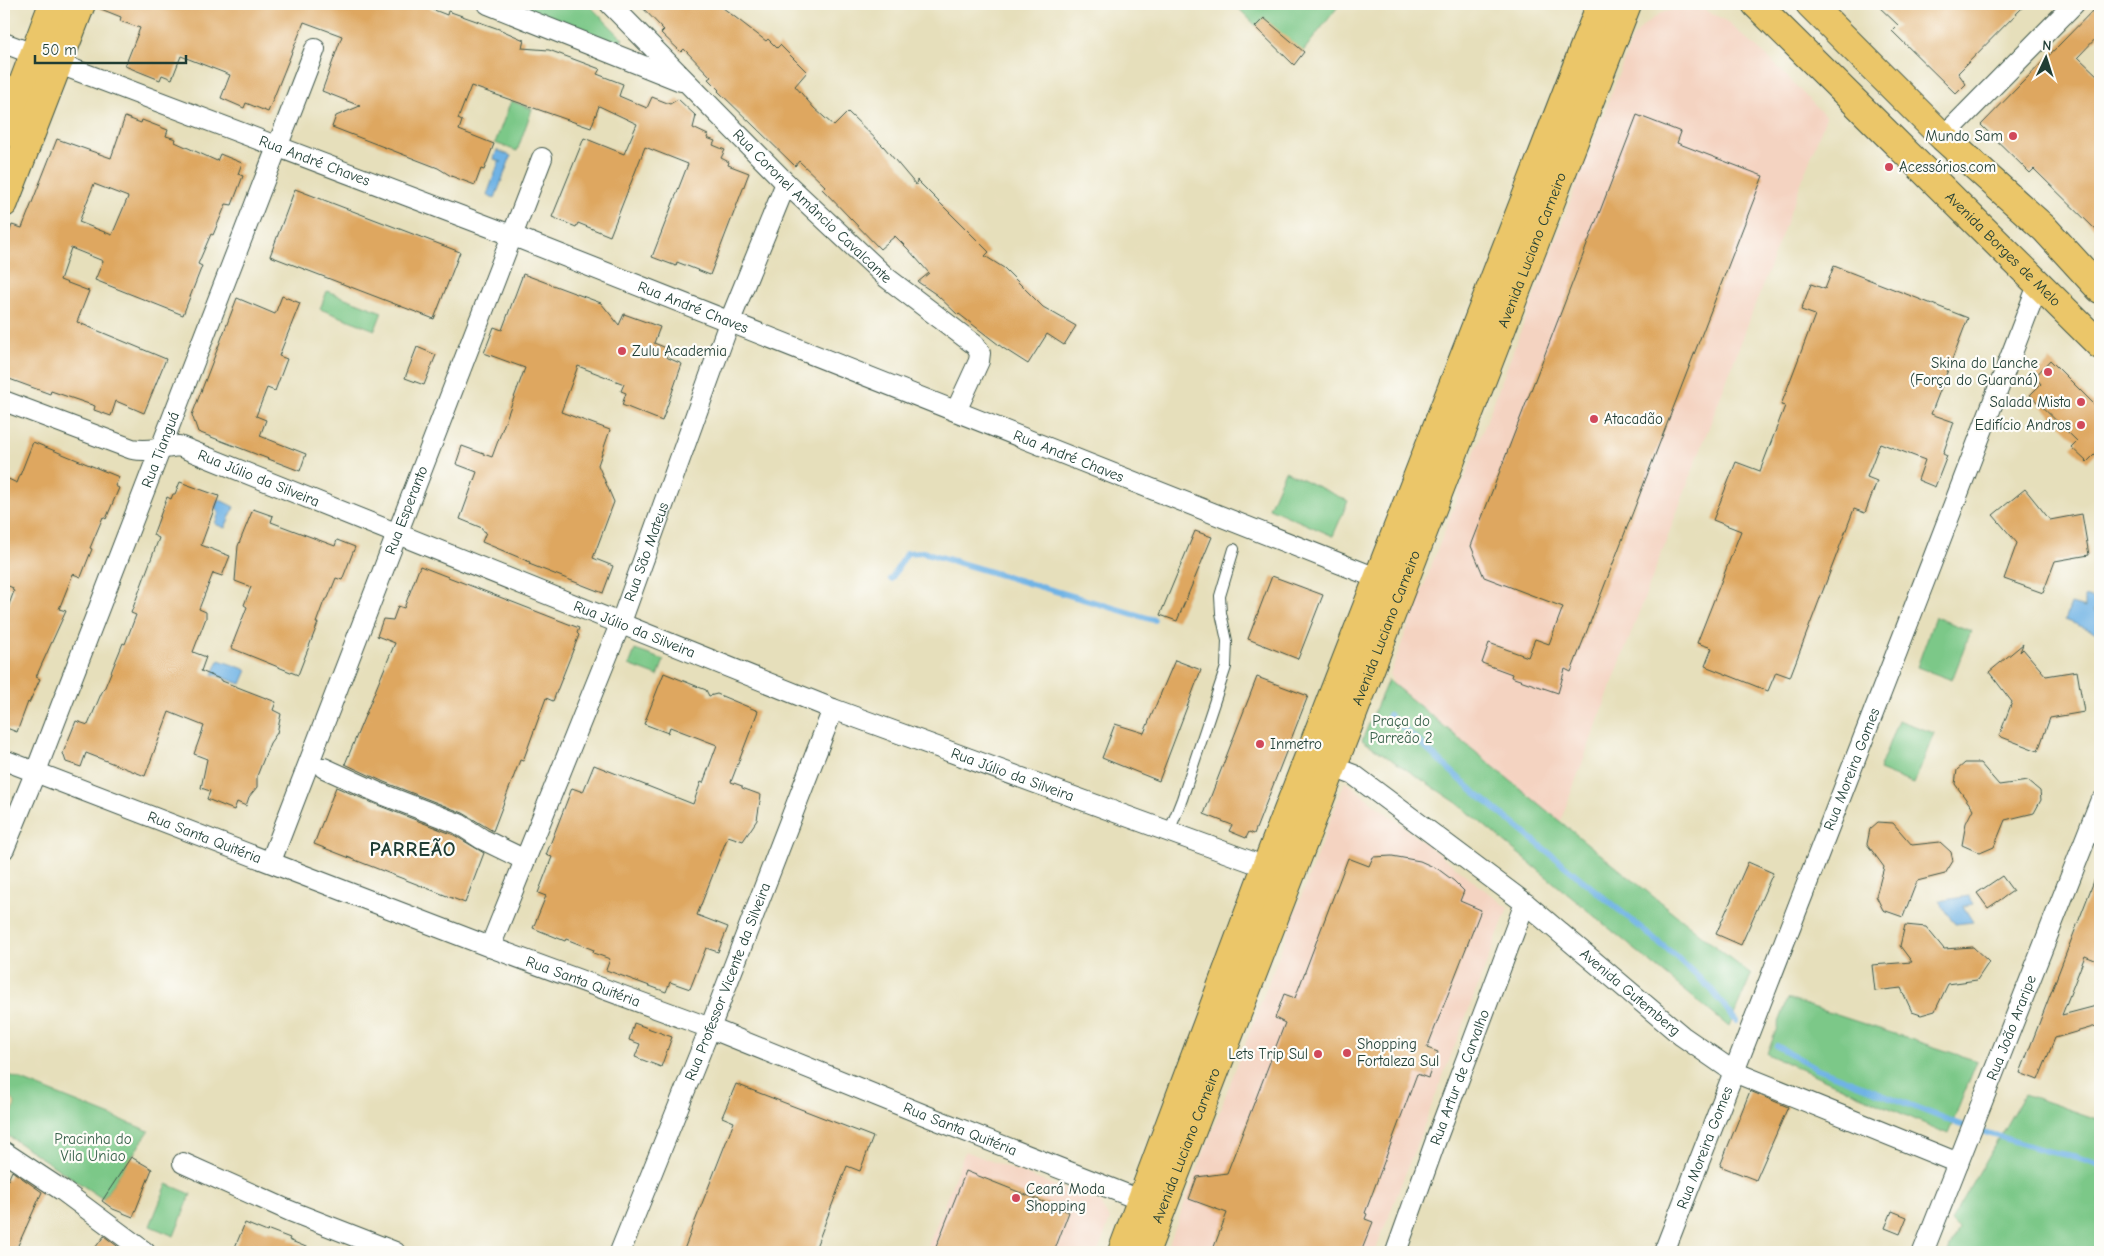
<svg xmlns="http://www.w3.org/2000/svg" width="2104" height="1256" viewBox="0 0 2104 1256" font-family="'Comic Neue',sans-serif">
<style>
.built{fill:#f4d3c1}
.green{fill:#7bc888;stroke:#4d825e}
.sand{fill:#eeda9e;stroke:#868c69}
.water{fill:#6fb3e5;stroke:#47788c}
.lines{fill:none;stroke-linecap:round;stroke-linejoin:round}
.stream{stroke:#6fb3e5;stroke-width:6}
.building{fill:#dea761;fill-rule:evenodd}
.service-casing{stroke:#3d5548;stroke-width:12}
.minor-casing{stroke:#3d5548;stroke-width:22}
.primary-casing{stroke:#3d5548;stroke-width:30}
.service{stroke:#fff;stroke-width:10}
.minor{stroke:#fff;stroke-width:20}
.primary{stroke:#ebc669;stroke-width:28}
.poi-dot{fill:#d1495b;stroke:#fdfcf7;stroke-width:2}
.labels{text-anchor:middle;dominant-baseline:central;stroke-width:4.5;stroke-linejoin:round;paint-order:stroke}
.poi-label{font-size:15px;fill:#1f3d34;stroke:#fdfcf7;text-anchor:start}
.street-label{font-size:15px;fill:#1f3d34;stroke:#fdfcf7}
.park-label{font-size:15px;fill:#366049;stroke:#fdfcf7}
.district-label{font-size:20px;font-weight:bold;letter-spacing:1px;fill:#1f3d34;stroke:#fdfcf7}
</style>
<rect width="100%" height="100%" fill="#fdfcf7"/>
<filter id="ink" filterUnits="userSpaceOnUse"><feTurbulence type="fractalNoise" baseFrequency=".02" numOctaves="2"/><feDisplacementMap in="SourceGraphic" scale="10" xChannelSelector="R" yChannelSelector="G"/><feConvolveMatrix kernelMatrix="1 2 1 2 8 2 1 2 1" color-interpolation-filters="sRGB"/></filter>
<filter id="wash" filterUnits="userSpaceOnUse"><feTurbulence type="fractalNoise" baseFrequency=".0096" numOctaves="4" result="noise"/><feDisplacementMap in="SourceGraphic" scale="20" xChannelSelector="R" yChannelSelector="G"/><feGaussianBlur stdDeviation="1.12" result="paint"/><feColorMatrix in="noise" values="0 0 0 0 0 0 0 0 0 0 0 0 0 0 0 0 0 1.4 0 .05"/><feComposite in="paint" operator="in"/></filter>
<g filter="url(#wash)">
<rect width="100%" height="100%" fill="#e6dfbb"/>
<g class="built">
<polygon points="1689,5 1707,11 1726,21 1771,60 1826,117 1560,822 1393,684 1390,674 1632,39 1644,25 1661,13"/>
<polygon points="1345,781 1508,908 1375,1252 1340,1252 1262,1223 1250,1252 1166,1252"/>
<polygon points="965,1151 1100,1203 1110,1220 1098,1252 926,1252"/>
</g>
<g class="green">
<polygon points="512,4 588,4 623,39 618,45"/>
<polygon points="1234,4 1340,4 1294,63"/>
<polygon points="511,101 532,109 517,151 495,143"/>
<polygon points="327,291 382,312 375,330 320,309"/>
<polygon points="1285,471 1348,501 1333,536 1269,508"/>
<polygon points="1935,617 1971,631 1952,680 1917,667"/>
<polygon points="635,650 664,660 658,676 629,665"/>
<polygon points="1388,680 1573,832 1751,975 1729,1027 1457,803 1362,740"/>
<polygon points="1898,720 1934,733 1914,784 1879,770"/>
<polygon points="1788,999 1977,1061 1948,1134 1767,1054"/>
<polygon points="4,1073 149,1131 103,1199 4,1133"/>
<polygon points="2024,1094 2100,1120 2100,1252 1948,1252 1958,1228 1951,1221"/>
<polygon points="167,1184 191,1194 174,1236 150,1226"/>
</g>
<polygon class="sand" points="4,1092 9,1094 15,1103 13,1112 4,1119"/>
<g class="water">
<polygon points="497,150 511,156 495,198 487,195 499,162 502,162 494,159"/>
<polygon points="218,499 234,507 225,528 215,524 219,513 215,509"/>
<polygon points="2085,596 2100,601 2093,611 2100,614 2098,633 2065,620 2071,604 2085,608"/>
<polygon points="219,660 247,670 241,684 213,674"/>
<polygon points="1969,896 1974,904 1963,906 1973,922 1955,924 1939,901"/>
</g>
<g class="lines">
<g class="stream">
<polyline points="891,579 907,553 923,552 1154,620"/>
<polyline points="1389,715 1472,790 1673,954 1711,989 1736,1021"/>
<polyline points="1777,1046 1816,1068 1958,1124 2046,1151 2078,1157 2100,1165"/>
</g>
</g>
<g id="blocks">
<g class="building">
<polygon points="96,4 419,4 447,15 448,11 499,29 524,40 522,48 549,50 600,69 597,74 623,84 619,96 647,108 652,97 670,104 678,99 696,116 693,128 708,135 707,138 715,141 713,145 725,150 721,158 729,162 728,165 749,173 710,275 677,262 676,266 652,257 688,164 645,147 610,236 578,223 576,227 552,217 584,138 624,154 637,124 599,106 591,128 471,86 458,119 462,121 459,130 494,144 484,170 481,169 475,185 451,176 438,168 332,127 336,116 360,106 322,91 342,36 304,22 268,112 246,103 244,108 221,98 230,75 181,56 172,79 162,75 160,80 125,66 140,28 120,21 121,17 96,7"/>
<polygon points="639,4 718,4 766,41 768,39 777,48 780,45 807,72 795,86 814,108 834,126 848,112 884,147 916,185 917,180 989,252 985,256 1004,268 1043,307 1076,326 1064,345 1047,334 1028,364 1003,348 959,314 958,315 937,295 918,282 929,273 908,249 895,236 880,249 822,189 825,186 799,161 795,166 718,91 719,90 708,79 711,77 684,49 681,52 661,33 664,30"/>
<polygon points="1876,4 2026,4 1958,73 1966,84 1956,94 1892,31 1898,25"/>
<polygon points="2099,4 2100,34 2078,57 2100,78 2100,234 2034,169 2030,173 1981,125"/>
<polygon points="1264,18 1304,52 1294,65 1255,27"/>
<polygon points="1637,115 1681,132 1677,143 1763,176 1571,672 1565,669 1558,693 1511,677 1512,674 1482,663 1489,643 1528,657 1535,639 1549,644 1563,607 1484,577 1471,546"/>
<path d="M125,117l16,6 1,-3 26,10 -2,6 10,3 -1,3 42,19 3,-7 22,9 -4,11 5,2 -11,29 -6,-1 -13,31 -2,-1 -13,30 4,2 -19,49 -88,-35 8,-19 -32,-13 -11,32 29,11 -12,31 89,37 -22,54 -28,-12 -5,15 -17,-6 1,-4 -44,-15 -1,3 -46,-17v-105l4,-13 -4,-2v-9l8,-23 10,3 35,-89 54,19zM94,184l34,13 -16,38 -33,-13z"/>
<polygon points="295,189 460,252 434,319 270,256"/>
<polygon points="1834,266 1968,318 1931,414 1954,422 1943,454 1947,456 1935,487 1918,480 1925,460 1880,443 1867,477 1877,481 1865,513 1854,509 1790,677 1776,672 1768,691 1705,666 1712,648 1697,643 1741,531 1713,520 1736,462 1760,471 1785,406 1781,405 1815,315 1801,310 1811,284 1825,289"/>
<polygon points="523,274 601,303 619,325 624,314 660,327 654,343 669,349 666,357 682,364 662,421 622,405 626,393 621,391 624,384 578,366 561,412 610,430 598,465 614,502 593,558 613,566 603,593 529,564 530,562 482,542 486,532 482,530 482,528 460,519 477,472 456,464 462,446 492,457 525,368 484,353 494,327 502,330"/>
<polygon points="282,296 300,303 279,356 287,359 275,391 267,388 256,416 266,420 260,436 306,454 300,471 198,432 192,415 237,298 275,314"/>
<polygon points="417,347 436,355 424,385 405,378"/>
<polygon points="2050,360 2100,410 2100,449 2087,462 2071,447 2077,441 2030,395 2041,384 2035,377"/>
<polygon points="33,442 119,477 115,486 119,488 106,519 103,517 90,548 92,549 81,577 73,574 59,609 66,611 36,677 40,679 29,703 28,702 17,732 4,727 4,618 14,591 12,590 13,588 4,584 4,477 17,483"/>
<polygon points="180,482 219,496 201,545 230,556 222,576 213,573 199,609 206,612 206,618 193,652 206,657 201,671 222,680 222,681 276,702 273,710 281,714 277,733 270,743 257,776 257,787 249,797 246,806 237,802 234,810 207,799 210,791 201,788 207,759 194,754 204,726 169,712 145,776 86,753 81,767 66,762 63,753 76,721 88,725 101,694 105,687 123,643 125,644 136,615 131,613 159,538 153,535 167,497 171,499 173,494 175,494"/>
<polygon points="2025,489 2050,520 2082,514 2089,555 2055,561 2043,593 2004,579 2017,543 1993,515"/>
<polygon points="253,509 273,516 271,522 335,546 337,540 355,547 342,580 336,578 328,598 324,601 316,623 318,623 298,675 231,648 247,607 244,605 251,587 235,581 238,546"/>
<polygon points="1195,531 1212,537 1177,621 1160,615"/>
<polygon points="420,566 579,628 577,633 579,635 553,701 546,698 523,761 520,760 493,831 463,813 384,782 345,764 395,643 377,636 383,619 393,620 398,606 404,608"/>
<polygon points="1272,576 1323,595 1298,659 1248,639"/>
<polygon points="2023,644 2020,652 2023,649 2046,676 2077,671 2084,712 2050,718 2038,751 1999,736 2012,702 1989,672"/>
<polygon points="1175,660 1201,670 1159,781 1102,758 1115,724 1144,733"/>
<polygon points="664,673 706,690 709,696 717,694 758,711 731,782 742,786 742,788 761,795 757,820 743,841 728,836 697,915 728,927 718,952 706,948 690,989 670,982 666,992 606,970 610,959 593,953 594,950 566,939 565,941 533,928 546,896 538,893 552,857 546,855 572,788 583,792 594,765 693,804 701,782 703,783 717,745 670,727 668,733 644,724"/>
<polygon points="1257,677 1308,696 1254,834 1249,832 1246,838 1229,831 1232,825 1204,814"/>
<polygon points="1965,763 1980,763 1999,785 2028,781 2040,791 2041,800 2034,813 2005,820 1994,847 1980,853 1962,845 1966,823 1973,809 1955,784 1957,770"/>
<polygon points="336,787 375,804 454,835 484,853 465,903 314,844"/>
<polygon points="1878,822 1893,823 1912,845 1940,842 1951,852 1953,861 1945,874 1917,881 1903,917 1883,910 1876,896 1884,867 1867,844 1870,829"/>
<polygon points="1392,856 1420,861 1438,869 1454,881 1464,891 1460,901 1481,910 1427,1048 1438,1052 1428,1078 1417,1074 1365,1213 1367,1214 1365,1219 1373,1222 1361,1252 1212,1252 1227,1213 1189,1199 1197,1177 1227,1173 1285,1023 1275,1018 1284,994 1295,998 1348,858 1369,866 1373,857"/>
<polygon points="1748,862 1773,873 1741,945 1716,934"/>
<polygon points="2099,868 2100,868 2100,962 2085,956 2062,1015 2100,1005 2100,1025 2055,1038 2038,1080 2020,1073"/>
<polygon points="2002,876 2013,891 1988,908 1977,893"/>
<polygon points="1905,925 1926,927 1944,949 1973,947 1989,962 1977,980 1948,984 1935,1011 1921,1015 1912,1012 1901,988 1875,991 1872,965 1912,962 1900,946"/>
<polygon points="634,1023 672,1037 661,1067 635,1057 640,1044 629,1040"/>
<polygon points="736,1084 873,1137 860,1171 847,1166 814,1252 683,1252 734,1122 722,1117"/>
<polygon points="1750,1091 1788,1107 1756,1180 1720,1166"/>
<polygon points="131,1157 152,1169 133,1217 113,1209 102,1201"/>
<polygon points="12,1171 42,1192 15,1252 4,1252 4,1178 8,1180"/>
<polygon points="966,1171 1069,1212 1054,1252 934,1252"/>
<polygon points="1892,1211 1907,1217 1900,1234 1885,1228"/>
<polygon points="245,1223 267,1232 269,1230 290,1238 289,1240 318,1252 233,1252"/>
<polygon points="104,1236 125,1252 92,1252"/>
</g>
</g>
</g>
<g filter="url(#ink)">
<use href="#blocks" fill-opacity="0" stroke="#3d5548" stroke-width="1"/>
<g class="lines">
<defs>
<polyline id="service" points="1169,832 1182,799 1226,667 1227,641 1221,613 1220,596 1234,549"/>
<g id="minor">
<polyline points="488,4 681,81"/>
<path id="s1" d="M610,4l176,179 101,95 88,67 5,8 -1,8 -23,50"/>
<path id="s2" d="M4,43l507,192 868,344"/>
<polyline points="1943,137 2074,4"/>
<path id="s3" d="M4,401l128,48c17,3 31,-1 47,-3l654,263 433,158"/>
<path id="s4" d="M4,760l486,187 220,81 217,88 226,89"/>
<path id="s5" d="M1333,767l21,8 171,128 157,133 52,36 224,91"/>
<polyline points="324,768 379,793 459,824 482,839 525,860"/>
<path id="s6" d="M4,849l32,-78 279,-722"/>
<path id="s7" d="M271,861l271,-703"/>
<path id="s8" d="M490,947l131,-325 108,-299 57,-140"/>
<polyline points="4,1152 63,1191 145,1252"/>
<polyline points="183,1163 290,1211 395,1252"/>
<path id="s9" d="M620,1252l90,-224 123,-319"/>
<path id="s10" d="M1396,1252l40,-112 89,-237"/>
<path id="s11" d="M1664,1252c125,-322 251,-644 374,-967"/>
<path id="s12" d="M1923,1252l177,-450"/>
</g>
<g id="primary">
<path id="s13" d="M1756,4l344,341"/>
<polyline points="1810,4 1943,137 2045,229 2100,289"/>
<polyline points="4,134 53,4"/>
<polyline points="4,203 81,4"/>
<polyline points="1122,1252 1266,867 1601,4"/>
<path id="s14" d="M1145,1252l482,-1248"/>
</g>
</defs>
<use href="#service" class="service-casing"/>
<use href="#minor" class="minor-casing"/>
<use href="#primary" class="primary-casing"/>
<use href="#service" class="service"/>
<use href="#minor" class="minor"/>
<use href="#primary" class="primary"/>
</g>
</g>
<g class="poi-dot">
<circle cx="2013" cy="136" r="5"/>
<circle cx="1889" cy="167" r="5"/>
<circle cx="622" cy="351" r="5"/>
<circle cx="2048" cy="372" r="5"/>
<circle cx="2081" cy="402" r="5"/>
<circle cx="1594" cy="419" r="5"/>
<circle cx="2081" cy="425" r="5"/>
<circle cx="1260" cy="744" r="5"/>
<circle cx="1347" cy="1053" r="5"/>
<circle cx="1318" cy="1054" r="5"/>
<circle cx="1016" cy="1198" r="5"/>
</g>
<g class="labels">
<g class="poi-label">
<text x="2003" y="136" text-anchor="end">Mundo Sam</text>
<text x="1899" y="167">Acessórios.com</text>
<text x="632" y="351">Zulu Academia</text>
<text x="2038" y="363" text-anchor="end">Skina do Lanche<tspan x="2038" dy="17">(Força do Guaraná)</tspan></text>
<text x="2071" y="402" text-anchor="end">Salada Mista</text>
<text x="1604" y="419">Atacadão</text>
<text x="2071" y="425" text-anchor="end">Edifício Andros</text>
<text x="1270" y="744">Inmetro</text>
<text x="1357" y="1044">Shopping<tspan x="1357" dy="17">Fortaleza Sul</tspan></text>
<text x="1308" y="1054" text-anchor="end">Lets Trip Sul</text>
<text x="1026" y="1189">Ceará Moda<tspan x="1026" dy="17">Shopping</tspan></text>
</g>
<g class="street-label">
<text stroke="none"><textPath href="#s2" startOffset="332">Rua André Chaves</textPath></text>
<text stroke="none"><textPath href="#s1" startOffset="286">Rua Coronel Amâncio Cavalcante</textPath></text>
<text stroke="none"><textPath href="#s13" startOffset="348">Avenida Borges de Melo</textPath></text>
<text stroke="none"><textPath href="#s14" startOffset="1074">Avenida Luciano Carneiro</textPath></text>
<text stroke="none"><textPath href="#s2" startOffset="738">Rua André Chaves</textPath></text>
<text stroke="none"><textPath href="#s6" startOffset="429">Rua Tianguá</textPath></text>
<text stroke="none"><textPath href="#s2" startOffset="1142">Rua André Chaves</textPath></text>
<text stroke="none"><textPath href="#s3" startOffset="270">Rua Júlio da Silveira</textPath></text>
<text stroke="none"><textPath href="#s7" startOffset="376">Rua Esperanto</textPath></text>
<text stroke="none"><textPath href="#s8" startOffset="425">Rua São Mateus</textPath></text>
<text stroke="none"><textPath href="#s3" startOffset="675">Rua Júlio da Silveira</textPath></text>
<text stroke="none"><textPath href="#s14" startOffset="669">Avenida Luciano Carneiro</textPath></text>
<text stroke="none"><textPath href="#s11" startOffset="518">Rua Moreira Gomes</textPath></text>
<text stroke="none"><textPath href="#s3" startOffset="1080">Rua Júlio da Silveira</textPath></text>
<text stroke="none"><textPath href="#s4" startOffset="215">Rua Santa Quitéria</textPath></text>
<text stroke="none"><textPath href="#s9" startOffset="291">Rua Professor Vicente da Silveira</textPath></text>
<text stroke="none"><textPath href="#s4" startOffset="620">Rua Santa Quitéria</textPath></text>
<text stroke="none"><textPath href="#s5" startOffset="374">Avenida Gutemberg</textPath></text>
<text stroke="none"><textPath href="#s12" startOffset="241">Rua João Araripe</textPath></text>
<text stroke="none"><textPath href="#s10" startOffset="186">Rua Artur de Carvalho</textPath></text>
<text stroke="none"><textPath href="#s4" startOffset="1025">Rua Santa Quitéria</textPath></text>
<text stroke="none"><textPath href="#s14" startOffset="114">Avenida Luciano Carneiro</textPath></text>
<text stroke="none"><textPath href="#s11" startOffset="112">Rua Moreira Gomes</textPath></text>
</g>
<g class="park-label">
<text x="1401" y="721">Praça do<tspan x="1401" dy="17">Parreão 2</tspan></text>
<text x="93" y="1139">Pracinha do<tspan x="93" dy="17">Vila Uniao</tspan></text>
</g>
<g class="district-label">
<text x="413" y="849">PARREÃO</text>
</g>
</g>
<rect width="2104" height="1256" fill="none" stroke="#fdfcf7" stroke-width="20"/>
<g transform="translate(2046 58) rotate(4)" stroke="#fdfcf7" stroke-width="4" paint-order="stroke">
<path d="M0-4L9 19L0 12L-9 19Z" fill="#1f3d34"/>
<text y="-8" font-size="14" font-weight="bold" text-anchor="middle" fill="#1f3d34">N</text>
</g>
<path d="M35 55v8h151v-8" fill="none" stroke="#1f3d34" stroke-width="2.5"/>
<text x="42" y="55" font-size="15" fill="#1f3d34" stroke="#fdfcf7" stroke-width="4" paint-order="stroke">50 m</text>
</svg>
